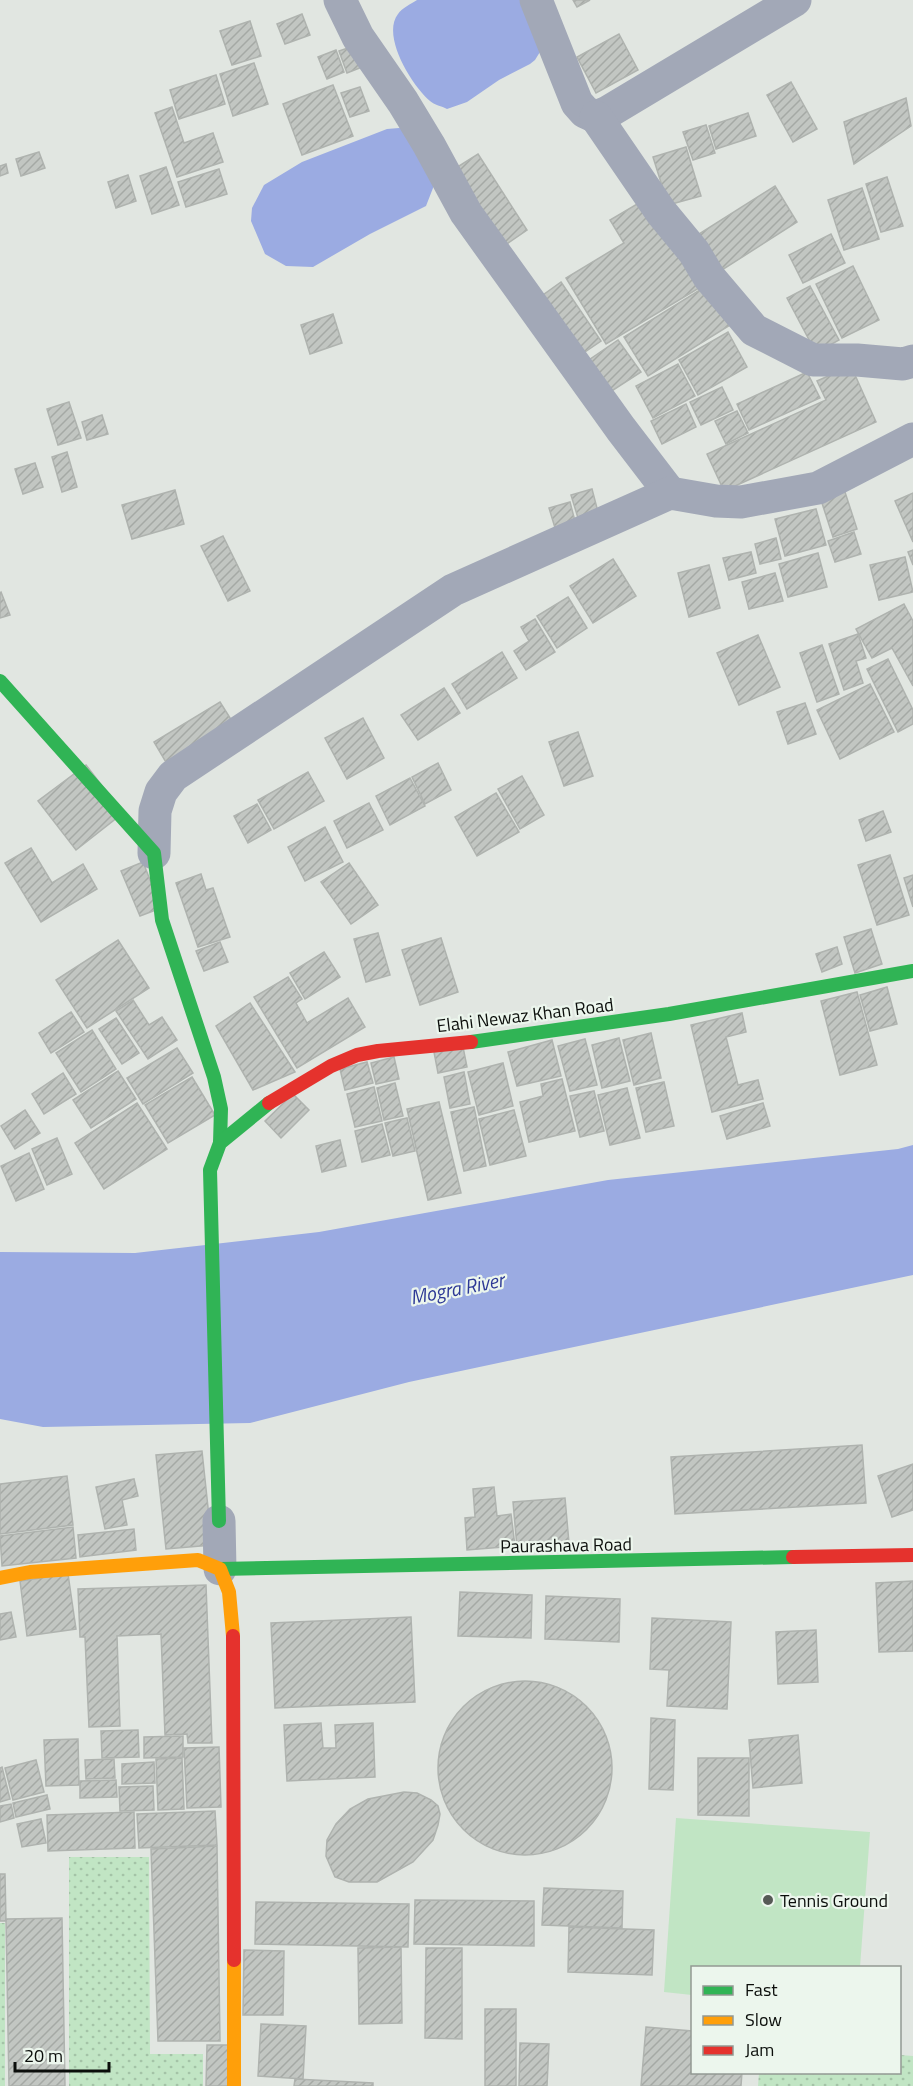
<svg xmlns="http://www.w3.org/2000/svg" width="913" height="2086" viewBox="0 0 913 2086" font-family="'Titillium Web',sans-serif">
<style>
.grass{fill:url(#grass-dots)}
.pitch{fill:#c1e5c4}
.water{fill:#9babe2}
.building{fill:url(#building-hatch);stroke:#afb3af;stroke-width:1.5}
.lines{fill:none;stroke-linecap:round;stroke-linejoin:round}
.street{stroke:#a2a8b7;stroke-width:33}
.fast{stroke:#30b455;stroke-width:14}
.slow{stroke:#ff9f0a;stroke-width:14}
.jam{stroke:#e5322d;stroke-width:14}
.poi-dot{fill:#565a56;stroke:#ecf6ed;stroke-width:2}
.labels{text-anchor:middle;dominant-baseline:central;stroke-width:4.5;stroke-linejoin:round;paint-order:stroke}
.street-label{font-size:18px;fill:#0b0e0b;stroke:#ecf6ed}
.poi-label{font-size:18px;fill:#0b0e0b;stroke:#ecf6ed;text-anchor:start}
.water-label{font-size:20px;font-style:italic;fill:#2d3996;stroke:#ecf6ed}
</style>
<defs>
<pattern id="grass-dots" width="8" height="8" patternUnits="userSpaceOnUse" patternTransform="scale(1.5)"><rect width="8" height="8" fill="#c1e5c4"/><path d="M2 2h.1M6 6h.1" fill="none" stroke="#a4c3a7" stroke-width="1.8" stroke-linecap="round"/></pattern>
<pattern id="building-hatch" width="6" height="6" patternUnits="userSpaceOnUse" patternTransform="scale(1.5)"><rect width="6" height="6" fill="#c2c6c2"/><path d="M-1 1l2-2M0 6l6-6M5 7l2-2" fill="none" stroke="#a5a9a5"/></pattern>
</defs>
<rect width="100%" height="100%" fill="#e1e6e1"/>
<g class="grass">
<polygon points="69,1857 149,1857 150,2054 203,2054 203,2086 69,2086"/>
<rect x="0" y="1923" width="5" height="163"/>
<polygon points="900,2055 913,2056 913,2086 758,2086 759,2073 900,2072"/>
</g>
<polygon class="pitch" points="676,1818 870,1832 860,1967 692,1968 692,1995 664,1992"/>
<g class="water">
<path d="M417,0h112l14,47 -8,13 -5,4 -31,16 -32,22 -20,7c-5,-3 -13,-4 -17,-8 -18,-15 -49,-65 -32,-87 4,-6 13,-10 19,-14z"/>
<polygon points="399,128 407,129 434,169 433,188 426,206 370,234 313,267 286,266 265,254 251,221 252,208 264,185 302,162 387,129"/>
<polygon points="913,1145 913,1275 409,1382 250,1423 43,1427 0,1419 0,1252 135,1253 319,1232 608,1180 898,1149"/>
</g>
<g class="building">
<polygon points="573,0 590,0 577,7"/>
<polygon points="302,14 310,35 285,44 277,24"/>
<polygon points="250,21 261,56 232,65 220,31"/>
<polygon points="619,34 638,70 596,93 577,57"/>
<polygon points="354,46 362,67 347,73 339,51"/>
<polygon points="336,50 344,72 327,79 318,57"/>
<polygon points="254,63 268,104 233,116 220,74"/>
<polygon points="216,75 225,104 179,119 170,90"/>
<polygon points="791,82 817,129 793,142 767,95"/>
<polygon points="333,85 353,136 302,155 283,104"/>
<polygon points="360,87 369,111 350,117 341,93"/>
<polygon points="906,98 911,126 854,164 844,122"/>
<polygon points="172,107 184,143 213,133 223,162 177,177 155,113"/>
<polygon points="748,113 756,136 716,149 709,126"/>
<polygon points="706,125 715,153 693,160 683,132"/>
<polygon points="686,147 701,196 668,205 653,157"/>
<polygon points="39,152 45,168 21,176 16,159"/>
<polygon points="478,154 527,230 501,248 451,171"/>
<polygon points="6,164 8,173 0,176 0,166"/>
<polygon points="166,167 179,205 152,214 140,176"/>
<polygon points="219,169 227,194 186,207 178,182"/>
<polygon points="128,175 136,201 116,208 108,182"/>
<polygon points="887,177 903,226 881,232 866,184"/>
<polygon points="775,186 797,222 722,270 699,234"/>
<polygon points="862,188 879,239 844,250 828,200"/>
<polygon points="649,197 704,285 606,344 566,278 624,243 610,220"/>
<polygon points="831,234 845,263 803,283 789,255"/>
<polygon points="853,266 879,320 842,338 816,284"/>
<polygon points="561,282 601,341 576,358 536,300"/>
<polygon points="711,283 735,322 648,376 624,337"/>
<polygon points="810,286 839,340 816,353 787,298"/>
<polygon points="333,314 342,343 310,354 301,325"/>
<polygon points="728,332 747,367 698,395 679,360"/>
<polygon points="618,340 641,372 604,396 583,364"/>
<polygon points="678,364 695,396 653,418 636,386"/>
<polygon points="851,366 876,422 724,491 707,454 826,400 817,381"/>
<polygon points="807,372 820,398 749,430 737,404"/>
<polygon points="722,387 733,410 701,425 690,402"/>
<polygon points="69,402 81,438 58,445 47,409"/>
<polygon points="686,404 696,427 662,444 651,421"/>
<polygon points="737,411 748,433 726,444 715,421"/>
<polygon points="102,415 108,434 87,440 82,422"/>
<polygon points="67,452 77,487 62,492 52,457"/>
<polygon points="35,463 43,487 23,494 15,469"/>
<polygon points="592,489 598,512 578,518 571,495"/>
<polygon points="844,489 857,529 833,537 820,497"/>
<polygon points="175,490 184,524 132,539 122,505"/>
<polygon points="913,493 913,542 895,501"/>
<polygon points="570,502 576,525 556,531 549,508"/>
<polygon points="816,509 826,545 785,556 775,519"/>
<polygon points="854,532 861,554 835,562 828,541"/>
<polygon points="223,536 250,591 228,601 201,546"/>
<polygon points="776,538 781,559 760,564 755,544"/>
<polygon points="913,550 913,565 908,552"/>
<polygon points="751,552 756,573 729,580 723,558"/>
<polygon points="818,553 827,587 788,597 779,564"/>
<polygon points="905,557 913,592 879,600 870,565"/>
<polygon points="613,559 636,596 593,623 570,586"/>
<polygon points="709,565 720,608 689,617 678,573"/>
<polygon points="775,573 783,601 749,609 742,582"/>
<polygon points="1,592 10,615 0,618 0,593"/>
<polygon points="568,597 587,628 557,648 537,616"/>
<polygon points="904,604 913,621 913,686 892,648 872,658 856,629"/>
<polygon points="535,619 555,652 526,670 514,651 529,641 521,627"/>
<polygon points="858,634 866,658 856,661 863,683 844,690 829,644"/>
<polygon points="758,635 780,687 739,705 717,653"/>
<polygon points="822,645 839,694 817,702 800,653"/>
<polygon points="502,652 517,678 467,709 452,684"/>
<polygon points="888,659 913,710 913,724 898,732 867,669"/>
<polygon points="870,684 894,732 840,759 817,710"/>
<polygon points="444,688 460,713 418,740 401,715"/>
<polygon points="220,702 237,729 170,769 154,742"/>
<polygon points="805,703 816,734 788,744 777,712"/>
<polygon points="363,718 384,758 347,779 325,738"/>
<polygon points="578,732 593,776 564,786 549,742"/>
<polygon points="438,763 451,790 425,804 412,777"/>
<polygon points="86,765 123,813 76,850 38,801"/>
<polygon points="308,772 324,801 274,829 258,800"/>
<polygon points="522,776 544,815 520,829 498,789"/>
<polygon points="410,778 425,806 390,825 376,796"/>
<polygon points="496,793 519,832 477,856 455,817"/>
<polygon points="369,803 383,830 347,848 334,821"/>
<polygon points="257,804 271,830 248,843 234,816"/>
<polygon points="883,811 891,832 866,841 859,820"/>
<polygon points="325,827 343,862 305,881 288,847"/>
<polygon points="31,848 52,883 83,864 97,889 41,922 5,863"/>
<polygon points="890,855 909,915 877,925 858,865"/>
<polygon points="143,862 161,908 140,916 121,871"/>
<polygon points="349,863 378,905 351,924 321,882"/>
<polygon points="201,874 206,890 213,888 230,937 198,947 176,883"/>
<polygon points="913,875 913,907 904,878"/>
<polygon points="871,929 882,964 855,973 844,937"/>
<polygon points="378,933 390,975 366,982 354,939"/>
<polygon points="441,938 458,992 420,1005 402,950"/>
<polygon points="118,940 149,988 87,1028 56,980"/>
<polygon points="220,942 228,962 204,971 196,951"/>
<polygon points="837,947 842,964 822,972 816,954"/>
<polygon points="324,952 340,977 305,999 290,973"/>
<polygon points="288,977 302,999 296,1003 307,1023 348,998 365,1027 297,1068 254,997"/>
<polygon points="887,987 897,1024 870,1031 860,995"/>
<polygon points="857,992 877,1065 840,1075 821,1001"/>
<polygon points="133,1000 149,1025 162,1017 177,1040 148,1059 116,1011"/>
<polygon points="250,1003 295,1072 253,1090 216,1026"/>
<polygon points="71,1012 84,1032 51,1053 39,1033"/>
<polygon points="742,1013 746,1032 726,1037 738,1085 758,1080 763,1099 712,1112 691,1025"/>
<polygon points="116,1018 139,1053 122,1064 99,1029"/>
<polygon points="92,1030 116,1069 81,1092 56,1053"/>
<polygon points="651,1033 661,1078 634,1085 623,1040"/>
<polygon points="619,1038 630,1081 602,1088 592,1045"/>
<polygon points="585,1039 597,1085 570,1091 558,1046"/>
<polygon points="552,1040 561,1076 517,1086 508,1052"/>
<polygon points="463,1047 467,1067 438,1073 434,1052"/>
<polygon points="177,1048 193,1073 143,1104 127,1078"/>
<polygon points="394,1057 399,1079 376,1084 371,1063"/>
<polygon points="367,1062 373,1083 345,1090 340,1069"/>
<polygon points="503,1063 513,1106 479,1115 468,1072"/>
<polygon points="118,1071 136,1099 91,1128 73,1100"/>
<polygon points="464,1072 470,1104 450,1108 444,1077"/>
<polygon points="63,1073 76,1094 44,1114 32,1094"/>
<polygon points="192,1077 215,1115 168,1143 145,1105"/>
<polygon points="562,1079 575,1131 529,1142 520,1102 543,1096 541,1084"/>
<polygon points="664,1082 674,1126 646,1132 636,1088"/>
<polygon points="395,1083 403,1116 384,1120 377,1088"/>
<polygon points="374,1087 382,1121 355,1127 347,1094"/>
<polygon points="627,1088 640,1138 610,1145 598,1095"/>
<polygon points="594,1091 604,1131 580,1137 570,1096"/>
<polygon points="293,1094 309,1110 281,1138 265,1121"/>
<polygon points="439,1102 461,1193 428,1200 407,1109"/>
<polygon points="137,1103 167,1149 104,1189 75,1143"/>
<polygon points="763,1103 770,1126 727,1139 720,1116"/>
<polygon points="474,1107 486,1166 464,1171 451,1112"/>
<polygon points="25,1110 40,1133 15,1149 1,1126"/>
<polygon points="514,1110 526,1156 490,1165 479,1119"/>
<polygon points="407,1118 415,1151 393,1156 385,1123"/>
<polygon points="382,1124 390,1155 362,1162 355,1131"/>
<polygon points="57,1138 72,1174 47,1185 32,1149"/>
<polygon points="340,1140 346,1166 322,1172 316,1146"/>
<polygon points="29,1153 44,1189 16,1201 1,1166"/>
<polygon points="862,1445 866,1503 675,1514 671,1457"/>
<polygon points="202,1451 212,1545 166,1549 156,1455"/>
<polygon points="913,1464 913,1510 892,1517 878,1476"/>
<polygon points="67,1476 73,1525 0,1534 0,1484"/>
<polygon points="134,1479 138,1496 122,1500 127,1525 105,1529 96,1487"/>
<polygon points="494,1487 497,1516 511,1514 515,1546 467,1550 465,1518 475,1517 473,1489"/>
<polygon points="565,1498 569,1543 517,1547 513,1502"/>
<polygon points="73,1527 76,1558 2,1566 0,1536"/>
<polygon points="134,1529 136,1550 80,1557 78,1535"/>
<polygon points="68,1574 76,1629 27,1636 20,1581"/>
<polygon points="913,1581 913,1651 879,1652 876,1583"/>
<polygon points="206,1585 212,1743 188,1743 187,1734 165,1735 161,1634 117,1636 120,1726 89,1727 85,1637 80,1637 78,1589"/>
<polygon points="460,1592 532,1595 531,1638 458,1636"/>
<polygon points="546,1596 620,1599 619,1642 545,1639"/>
<polygon points="11,1612 16,1637 0,1640 0,1614"/>
<polygon points="411,1617 415,1702 275,1708 271,1623"/>
<polygon points="652,1618 731,1622 727,1709 667,1706 669,1670 650,1669"/>
<polygon points="816,1630 818,1682 778,1684 776,1632"/>
<circle cx="525" cy="1768" r="87"/>
<polygon points="651,1718 675,1720 673,1790 649,1789"/>
<polygon points="321,1723 323,1748 336,1748 335,1725 373,1723 375,1777 287,1781 284,1725"/>
<polygon points="138,1730 139,1757 102,1758 101,1731"/>
<polygon points="798,1735 802,1783 753,1788 749,1740"/>
<polygon points="183,1736 183,1757 144,1758 144,1737"/>
<polygon points="78,1739 79,1785 46,1786 44,1740"/>
<polygon points="219,1747 221,1807 187,1808 184,1748"/>
<polygon points="182,1758 184,1809 158,1810 156,1759"/>
<polygon points="698,1758 749,1758 749,1816 698,1815"/>
<polygon points="114,1759 115,1778 86,1779 85,1760"/>
<polygon points="36,1760 44,1792 13,1800 5,1768"/>
<polygon points="154,1762 155,1783 122,1784 122,1764"/>
<polygon points="2,1767 10,1799 0,1802 0,1768"/>
<polygon points="116,1780 117,1797 80,1798 80,1781"/>
<polygon points="153,1786 154,1810 120,1811 119,1787"/>
<polygon points="404,1792 417,1793 431,1800 438,1806 440,1814 438,1825 433,1840 413,1862 377,1882 349,1882 335,1877 326,1856 327,1840 336,1824 350,1809 368,1799"/>
<polygon points="47,1795 50,1809 16,1817 13,1803"/>
<polygon points="11,1804 14,1818 0,1822 0,1806"/>
<polygon points="215,1811 217,1845 139,1848 137,1814"/>
<polygon points="134,1812 135,1848 48,1851 47,1815"/>
<polygon points="41,1819 46,1843 22,1847 17,1824"/>
<polygon points="217,1846 220,2041 158,2041 151,1849"/>
<polygon points="0,1874 5,1874 6,1921 0,1921"/>
<polygon points="544,1888 623,1891 622,1928 542,1925"/>
<polygon points="415,1900 534,1901 534,1946 414,1944"/>
<polygon points="256,1902 409,1904 408,1947 255,1944"/>
<polygon points="62,1918 65,2086 9,2086 6,1919"/>
<polygon points="569,1927 654,1930 652,1975 568,1972"/>
<polygon points="401,1947 402,2023 359,2024 358,1948"/>
<polygon points="426,1948 462,1948 462,2039 425,2038"/>
<polygon points="244,1950 284,1951 283,2015 243,2015"/>
<rect x="485" y="2009" width="31" height="77"/>
<polygon points="261,2024 306,2026 303,2079 258,2076"/>
<polygon points="646,2027 692,2031 692,2072 742,2072 741,2086 641,2086"/>
<polygon points="520,2043 549,2044 547,2086 519,2086"/>
<polygon points="207,2045 232,2045 232,2086 206,2086"/>
<polygon points="295,2079 373,2083 373,2086 294,2086"/>
</g>
<g class="lines">
<g class="street">
<polyline points="340,0 358,37 403,102 429,145 466,213 621,429 670,493"/>
<polyline points="536,0 577,103 585,112 596,117 608,112 795,0"/>
<polyline points="596,117 661,212 694,252 709,277 754,330 813,360 857,360 903,364 913,361"/>
<polyline points="154,853 155,811 161,792 173,776 453,590 670,493 716,501 741,502 818,488 913,439"/>
<polyline points="219,1521 220,1569"/>
</g>
<g class="fast">
<polyline points="0,681 154,853 162,920 214,1077 221,1109 220,1143"/>
<polyline points="471,1042 669,1014 913,971"/>
<polyline points="219,1521 210,1170 220,1143 269,1103"/>
<polyline points="220,1569 793,1557"/>
</g>
<g class="slow">
<polyline points="0,1578 30,1572 198,1560 220,1569 229,1592 233,1636"/>
<polyline points="234,1960 234,2086"/>
</g>
<g class="jam">
<polyline points="269,1103 331,1066 357,1055 378,1051 471,1042"/>
<polyline points="793,1557 913,1555"/>
<polyline points="233,1636 234,1960"/>
</g>
</g>
<circle class="poi-dot" cx="768" cy="1900" r="6"/>
<g class="labels">
<g class="street-label">
<text transform="translate(525 1015) rotate(-7)">Elahi Newaz Khan Road</text>
<text transform="translate(566 1545) rotate(-1)">Paurashava Road</text>
</g>
<g class="poi-label">
<text x="780" y="1900">Tennis Ground</text>
</g>
<g class="water-label">
<text transform="translate(457 1288) rotate(-11)">Mogra River</text>
</g>
</g>
<rect x="691" y="1966" width="210" height="108" fill="#ecf6ed" stroke="#929993" stroke-width="1.5"/>
<rect x="703" y="1986" width="30" height="9" fill="#30b455" stroke="#929993" stroke-width="1.5"/>
<text x="745" y="1996" font-size="18" fill="#0b0e0b">Fast</text>
<rect x="703" y="2016" width="30" height="9" fill="#ff9f0a" stroke="#929993" stroke-width="1.5"/>
<text x="745" y="2026" font-size="18" fill="#0b0e0b">Slow</text>
<rect x="703" y="2046" width="30" height="9" fill="#e5322d" stroke="#929993" stroke-width="1.5"/>
<text x="745" y="2056" font-size="18" fill="#0b0e0b">Jam</text>
<path d="M15 2062v9h94v-9" fill="none" stroke="#0b0e0b" stroke-width="3"/>
<text x="24" y="2062" font-size="18" fill="#0b0e0b" stroke="#ecf6ed" stroke-width="4.5" paint-order="stroke">20 m</text>
</svg>
